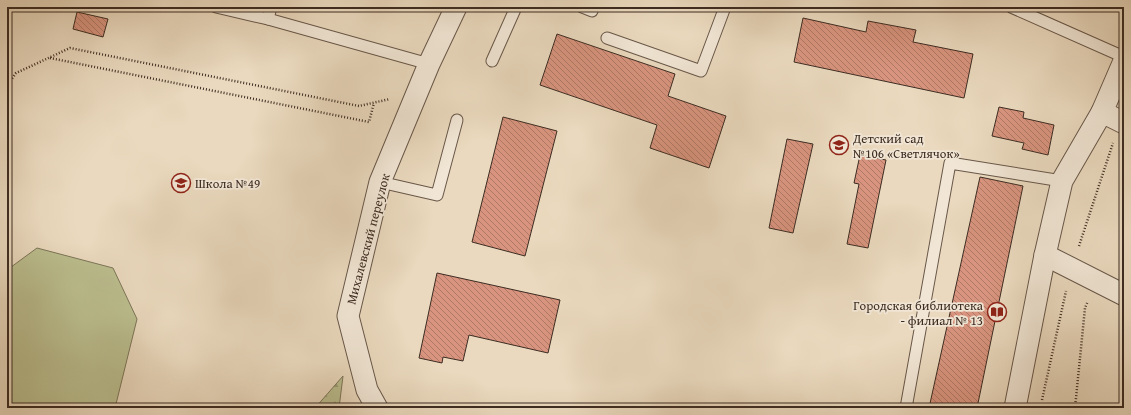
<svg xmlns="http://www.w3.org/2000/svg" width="1131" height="415" viewBox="0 0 1131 415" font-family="'Gentium Book Plus',serif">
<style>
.grass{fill:#bbbe8f;stroke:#7c7558}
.forest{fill:url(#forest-firs);stroke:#7c7558}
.building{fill:url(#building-back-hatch);stroke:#3d2c22}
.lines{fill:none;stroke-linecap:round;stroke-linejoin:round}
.lane-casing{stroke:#685749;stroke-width:13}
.street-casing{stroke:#685749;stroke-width:23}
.path{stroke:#3d2c22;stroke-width:2.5;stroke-dasharray:1 2;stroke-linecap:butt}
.lane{stroke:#f1e6d5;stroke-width:11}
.street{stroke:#f1e6d5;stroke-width:21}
.labels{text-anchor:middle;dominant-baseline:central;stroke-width:3.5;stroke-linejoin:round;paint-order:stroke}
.poi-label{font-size:13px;fill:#3d2c22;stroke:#f1e6d5;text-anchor:start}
.street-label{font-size:13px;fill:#3d2c22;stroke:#f1e6d5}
</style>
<defs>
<pattern id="forest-firs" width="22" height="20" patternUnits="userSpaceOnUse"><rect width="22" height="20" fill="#bbbe8f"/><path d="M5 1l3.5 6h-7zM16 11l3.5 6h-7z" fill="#999b74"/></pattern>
<pattern id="building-back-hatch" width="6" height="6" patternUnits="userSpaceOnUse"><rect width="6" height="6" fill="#d8947e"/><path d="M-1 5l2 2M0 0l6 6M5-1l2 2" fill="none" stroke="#b07967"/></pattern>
</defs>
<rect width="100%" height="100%" fill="#ead9be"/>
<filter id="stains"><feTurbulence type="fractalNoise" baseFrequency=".005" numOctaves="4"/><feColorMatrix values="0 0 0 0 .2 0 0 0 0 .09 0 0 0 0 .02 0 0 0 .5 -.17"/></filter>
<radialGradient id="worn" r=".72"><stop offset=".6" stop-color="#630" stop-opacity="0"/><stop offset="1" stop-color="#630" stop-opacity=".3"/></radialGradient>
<polygon class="grass" points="37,248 113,268 137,319 115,408 7,408 7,270"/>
<polygon class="forest" points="343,376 339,408 315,408"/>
<g class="building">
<polygon points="77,12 108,19 103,37 73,29"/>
<polygon points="803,18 866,32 868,21 916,30 913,42 973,54 964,98 794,62"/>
<polygon points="557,34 675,74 668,96 726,116 709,168 650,148 657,125 540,85"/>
<polygon points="999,107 1024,112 1023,118 1054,125 1048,155 1022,149 1024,143 992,136"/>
<polygon points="503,117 557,131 525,256 472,242"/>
<polygon points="787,139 813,144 793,233 769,228"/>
<polygon points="860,155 886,160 868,248 847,244 859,184 854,183"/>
<polygon points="980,177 1023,186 977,408 929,408"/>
<polygon points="437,273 560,300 548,353 469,335 463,361 443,357 442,363 419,358"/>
</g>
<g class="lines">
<defs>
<g id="lane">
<polyline points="216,7 268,19 429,64"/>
<polyline points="582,7 592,11"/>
<polyline points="1011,7 1124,57"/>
<polyline points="268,19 271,7"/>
<polyline points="607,38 701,71 725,7"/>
<polyline points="492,61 516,7"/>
<polyline points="380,182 437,195 457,120"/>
<polyline points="906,408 950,163 1062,181"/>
</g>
<g id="street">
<polyline points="1102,112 1124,123"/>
<polyline points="1045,255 1124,295"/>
<polyline points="377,408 367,390 348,316 380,182 429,64 456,7"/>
<polyline points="1015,408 1045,255 1062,181 1102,112 1124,61"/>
</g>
</defs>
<use href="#lane" class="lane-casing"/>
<use href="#street" class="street-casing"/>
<g class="path">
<polyline points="50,58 369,122 374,103"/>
<polyline points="7,86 16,73 70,48 359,106 390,99"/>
<polyline points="1079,246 1113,143"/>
<polyline points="1042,400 1066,291"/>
<polyline points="1075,408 1085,308 1088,301"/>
</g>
<use href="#lane" class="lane"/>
<use href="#street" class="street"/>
</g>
<defs>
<symbol id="school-ring" viewBox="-11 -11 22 22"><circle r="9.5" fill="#f1e6d5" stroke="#8f2418" stroke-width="1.5"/><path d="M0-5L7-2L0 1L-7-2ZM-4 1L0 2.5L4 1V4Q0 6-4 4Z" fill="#8f2418"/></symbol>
<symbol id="library-ring" viewBox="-11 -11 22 22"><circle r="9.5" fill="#f1e6d5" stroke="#8f2418" stroke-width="1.5"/><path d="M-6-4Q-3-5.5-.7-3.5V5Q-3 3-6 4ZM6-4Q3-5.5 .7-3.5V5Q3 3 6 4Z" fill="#8f2418"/></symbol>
</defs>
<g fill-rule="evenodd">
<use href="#school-ring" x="828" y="134" width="22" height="22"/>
<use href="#school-ring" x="170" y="172" width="22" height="22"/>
<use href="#library-ring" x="986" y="301" width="22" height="22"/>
</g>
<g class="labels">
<g class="poi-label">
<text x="853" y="138">Детский сад<tspan x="853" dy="15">№106 «Светлячок»</tspan></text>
<text x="195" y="183">Школа №49</text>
<text x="983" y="305" text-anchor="end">Городская библиотека<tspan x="983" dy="15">- филиал № 13</tspan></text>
</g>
<g class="street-label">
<text transform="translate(368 239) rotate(-75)">Михалевский переулок</text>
</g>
</g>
<rect width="1131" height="415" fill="none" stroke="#ead9be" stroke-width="24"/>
<rect x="8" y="8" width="1115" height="399" fill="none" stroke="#3d2c22" stroke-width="2"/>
<rect x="12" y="12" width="1107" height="391" fill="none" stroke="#3d2c22"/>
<rect width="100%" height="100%" filter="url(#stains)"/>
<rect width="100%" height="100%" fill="url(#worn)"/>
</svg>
